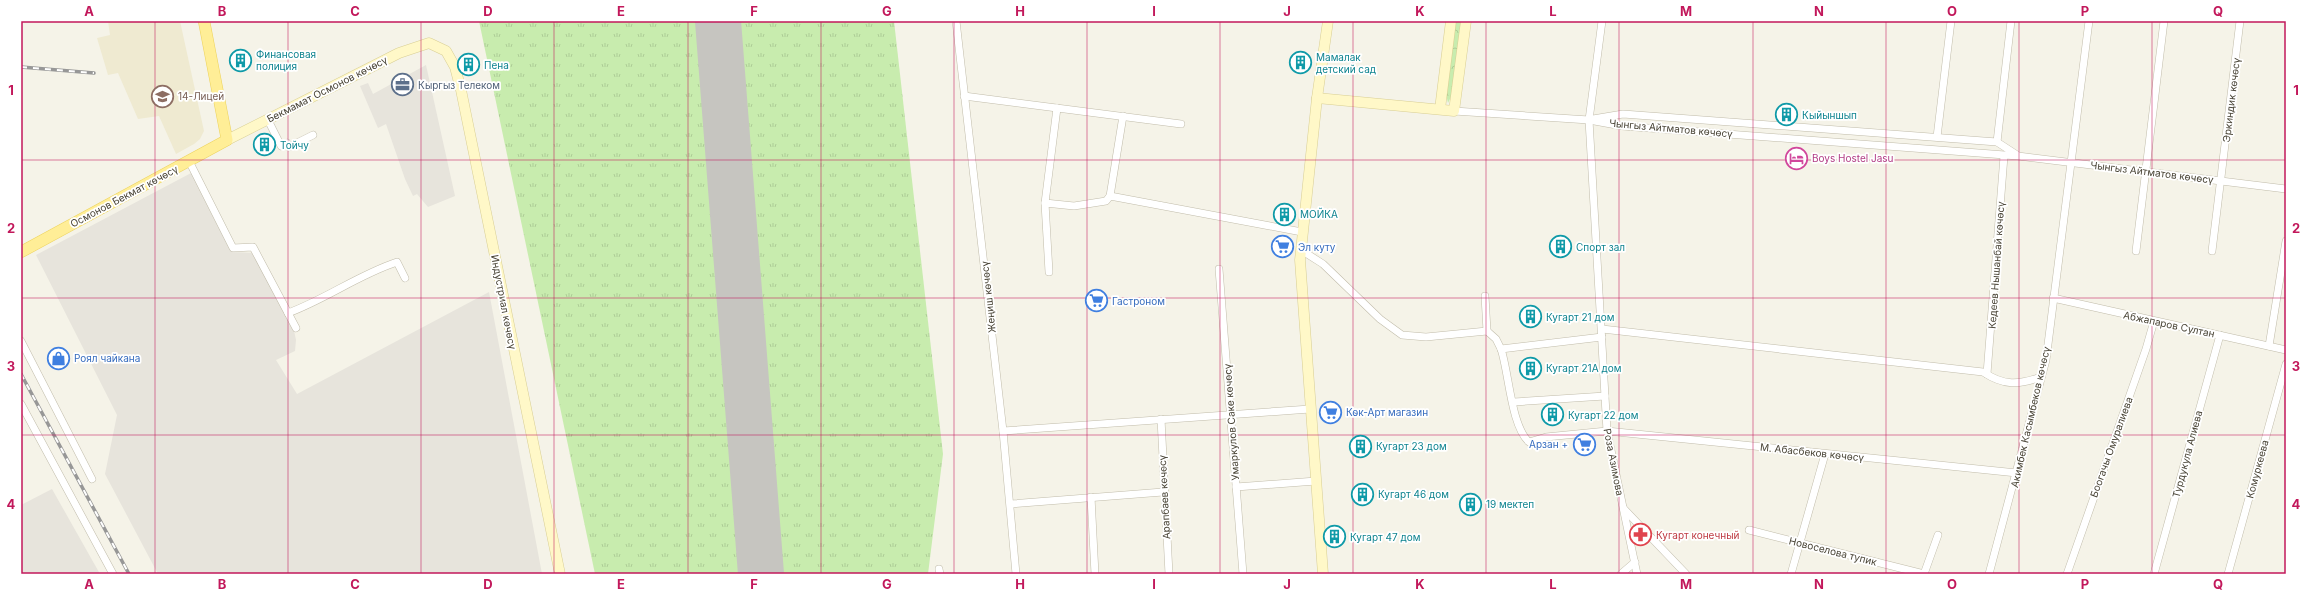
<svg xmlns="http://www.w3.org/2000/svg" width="2307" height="595" viewBox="0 0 2307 595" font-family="Inter,sans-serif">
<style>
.industrial{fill:#e7e4dc}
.education{fill:#efead1}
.grass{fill:url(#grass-tufts)}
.forest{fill:url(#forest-crowns)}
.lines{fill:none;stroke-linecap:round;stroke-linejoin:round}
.runway{stroke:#c6c5c0;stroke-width:46}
.street-casing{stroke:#c1bcaa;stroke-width:8}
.secondary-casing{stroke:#d8ce94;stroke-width:11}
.primary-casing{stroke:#edd35e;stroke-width:12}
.street{stroke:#fff;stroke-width:7}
.secondary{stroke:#fff8c8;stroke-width:10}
.primary{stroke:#ffee97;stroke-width:11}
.rail-casing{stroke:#979797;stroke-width:3.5}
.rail{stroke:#fff;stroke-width:2;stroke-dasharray:6;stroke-linecap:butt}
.grid{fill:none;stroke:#c2185b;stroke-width:1;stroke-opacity:0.55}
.labels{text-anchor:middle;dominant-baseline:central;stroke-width:3.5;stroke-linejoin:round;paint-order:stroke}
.culture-label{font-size:10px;fill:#0d838f;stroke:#fff;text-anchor:start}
.service-label{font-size:10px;fill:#4e5e75;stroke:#fff;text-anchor:start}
.street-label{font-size:10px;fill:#494436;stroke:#fff}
.education-label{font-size:10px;fill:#785e54;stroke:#fff;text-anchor:start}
.hotel-label{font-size:10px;fill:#b23c85;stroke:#fff;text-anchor:start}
.shop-label{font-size:10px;fill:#366cbe;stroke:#fff;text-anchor:start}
.health-label{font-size:10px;fill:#be3a42;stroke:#fff;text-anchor:start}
.neatline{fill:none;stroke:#c2185b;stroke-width:1.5}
.grid-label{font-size:13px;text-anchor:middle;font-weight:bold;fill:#c2185b}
</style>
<defs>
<pattern id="grass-tufts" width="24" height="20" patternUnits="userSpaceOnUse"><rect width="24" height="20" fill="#c8ecae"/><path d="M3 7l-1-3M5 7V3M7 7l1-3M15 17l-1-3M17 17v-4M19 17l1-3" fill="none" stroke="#adcc96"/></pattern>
<pattern id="forest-crowns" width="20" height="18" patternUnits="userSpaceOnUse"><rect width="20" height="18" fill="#c8ecae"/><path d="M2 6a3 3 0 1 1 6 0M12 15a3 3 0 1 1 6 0" fill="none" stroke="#adcc96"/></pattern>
</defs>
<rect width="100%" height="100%" fill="#f5f3e8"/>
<g class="industrial">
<polygon points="426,65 455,196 428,207 417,194 413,196 405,179 386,124 378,128 360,86 368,83 373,94"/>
<polygon points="193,172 232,252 259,253 290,311 296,340 295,351 276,360 297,394 489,292 542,574 158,574 105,474 117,415 36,255"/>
<polygon points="52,489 100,574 21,574 21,505"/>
</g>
<polygon class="education" points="108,21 180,21 204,131 200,139 194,144 176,154 159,116 138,119 118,73 108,75 97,38 110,35"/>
<g class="grass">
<polygon points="479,21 700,21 743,574 595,574"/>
<polygon points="736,21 894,21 943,454 928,574 778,574"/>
</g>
<polygon class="forest" points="1455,21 1461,21 1452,95 1448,103 1446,94"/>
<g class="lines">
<polyline class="runway" points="718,21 761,574"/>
<defs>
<g id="street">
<polyline points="956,21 1003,431 1016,574"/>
<polyline points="1602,21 1589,120 1607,431 1637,574"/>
<polyline points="964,96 1181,124"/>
<polyline points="1454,111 1589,120 1622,126 2018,156 2286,189"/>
<polyline points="1593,119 1623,114 1997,142 2017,155"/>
<polyline points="268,120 281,146 287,143 289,147 313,135"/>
<polyline points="1937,137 1951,21"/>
<polyline points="1997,142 2011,21"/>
<polyline points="189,161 233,248 253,247 296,328"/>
<polyline points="1110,196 1123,116"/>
<polyline points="1045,203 1057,108"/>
<path d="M1301,250l22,14 57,55 22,16 24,2 61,-6 9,8 5,10c8,24 10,77 28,93l17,-5 61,-6 410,42"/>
<polyline points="2136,251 2164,21"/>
<polyline points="2212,251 2240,21"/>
<polyline points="1219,269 1243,574"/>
<polyline points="1049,272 1045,203 1074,206 1106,201 1110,196 1302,232"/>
<polyline points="1485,296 1487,331"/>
<polyline points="2053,298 2286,350"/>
<path d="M288,313c38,-14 70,-38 109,-51l8,16"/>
<path d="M1602,329l381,43c21,14 35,13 58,5"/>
<polyline points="21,341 92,479"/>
<polyline points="2269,346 2286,241"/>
<polyline points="1501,349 1602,337"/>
<polyline points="1987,374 2004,156"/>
<polyline points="1514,402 1605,396"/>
<polyline points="21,404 113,574"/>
<polyline points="1161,419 1169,574"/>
<polyline points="1003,431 1310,409"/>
<polyline points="1236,487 1316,481"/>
<polyline points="1091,497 1095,574"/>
<polyline points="1011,504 1163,492"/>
<polyline points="1624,509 1686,574"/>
<polyline points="1749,530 1924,574 1938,535"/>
<polyline points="939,569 940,574"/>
<polyline points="1621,574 1635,562"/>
<polyline points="1791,574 1825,454"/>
<polyline points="1989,574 2046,360 2089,21"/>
<polyline points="2067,574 2146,349 2154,321"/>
<polyline points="2154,574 2220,335"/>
<polyline points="2228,574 2286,364"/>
</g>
<g id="secondary">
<polyline points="1317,98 1454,111 1466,21"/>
<polyline points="1440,109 1451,21"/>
<polyline points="227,140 399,53 429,43 446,51 455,67 461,90 560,574"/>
<polyline points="1323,574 1300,260 1317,98 1328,21"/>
</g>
<polyline id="primary" points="21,252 227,140 204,21"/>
</defs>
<use href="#street" class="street-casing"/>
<use href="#secondary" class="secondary-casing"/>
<use href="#primary" class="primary-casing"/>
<use href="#street" class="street"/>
<use href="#secondary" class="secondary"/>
<use href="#primary" class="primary"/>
<defs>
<g id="rail">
<polyline points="21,67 94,73"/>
<polyline points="21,374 129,574"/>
</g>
</defs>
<use href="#rail" class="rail-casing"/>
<use href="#rail" class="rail"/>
</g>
<path class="grid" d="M155,21v553M288,21v553M421,21v553M554,21v553M688,21v553M821,21v553M954,21v553M1087,21v553M1220,21v553M1353,21v553M1486,21v553M1619,21v553M1753,21v553M1886,21v553M2019,21v553M2152,21v553M21,160h2265M21,298h2265M21,435h2265"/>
<defs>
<symbol id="building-ring" viewBox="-11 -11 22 22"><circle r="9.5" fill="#fff" stroke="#0f9aa8" stroke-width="1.5"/><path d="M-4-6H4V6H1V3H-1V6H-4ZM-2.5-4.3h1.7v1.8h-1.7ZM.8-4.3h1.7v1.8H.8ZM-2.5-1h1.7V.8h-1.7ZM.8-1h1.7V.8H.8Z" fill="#0f9aa8"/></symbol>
<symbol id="office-ring" viewBox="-11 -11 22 22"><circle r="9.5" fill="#fff" stroke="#5c6f8a" stroke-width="1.5"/><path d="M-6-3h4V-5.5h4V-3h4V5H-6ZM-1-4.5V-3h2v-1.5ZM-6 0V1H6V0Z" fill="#5c6f8a"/></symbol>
<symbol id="school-ring" viewBox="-11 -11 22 22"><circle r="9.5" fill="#fff" stroke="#8d6e63" stroke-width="1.5"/><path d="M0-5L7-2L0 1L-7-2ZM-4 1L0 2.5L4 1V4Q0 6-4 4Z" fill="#8d6e63"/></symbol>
<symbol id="hotel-ring" viewBox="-11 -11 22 22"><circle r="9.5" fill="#fff" stroke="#d1479c" stroke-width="1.5"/><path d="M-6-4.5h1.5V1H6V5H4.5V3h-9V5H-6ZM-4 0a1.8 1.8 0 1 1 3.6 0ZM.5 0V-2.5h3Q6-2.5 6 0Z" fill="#d1479c"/></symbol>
<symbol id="supermarket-ring" viewBox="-11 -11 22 22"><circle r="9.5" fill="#fff" stroke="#3f7fe0" stroke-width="1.5"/><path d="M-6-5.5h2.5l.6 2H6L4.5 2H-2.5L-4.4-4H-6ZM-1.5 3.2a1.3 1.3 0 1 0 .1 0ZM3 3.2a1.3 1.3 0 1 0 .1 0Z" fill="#3f7fe0"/></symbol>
<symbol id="shop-ring" viewBox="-11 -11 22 22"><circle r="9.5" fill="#fff" stroke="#3f7fe0" stroke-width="1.5"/><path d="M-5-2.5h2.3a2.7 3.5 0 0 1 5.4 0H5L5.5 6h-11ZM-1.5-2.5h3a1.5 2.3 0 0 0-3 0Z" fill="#3f7fe0"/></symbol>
<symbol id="pharmacy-ring" viewBox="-11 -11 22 22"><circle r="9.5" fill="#fff" stroke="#e0444e" stroke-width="1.5"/><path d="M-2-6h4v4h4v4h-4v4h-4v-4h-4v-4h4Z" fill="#e0444e"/></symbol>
</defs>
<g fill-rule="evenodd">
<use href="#building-ring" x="228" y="48" width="25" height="25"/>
<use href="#building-ring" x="1288" y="50" width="25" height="25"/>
<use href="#building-ring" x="456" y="52" width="25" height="25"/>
<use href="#office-ring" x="390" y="72" width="25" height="25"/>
<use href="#school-ring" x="150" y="84" width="25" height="25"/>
<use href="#building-ring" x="1774" y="102" width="25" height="25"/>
<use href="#building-ring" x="252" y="132" width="25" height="25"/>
<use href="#hotel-ring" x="1784" y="146" width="25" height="25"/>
<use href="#building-ring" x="1272" y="202" width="25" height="25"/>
<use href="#supermarket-ring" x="1270" y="234" width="25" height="25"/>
<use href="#building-ring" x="1548" y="234" width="25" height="25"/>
<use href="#supermarket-ring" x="1084" y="288" width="25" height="25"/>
<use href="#building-ring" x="1518" y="304" width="25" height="25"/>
<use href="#shop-ring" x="46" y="346" width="25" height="25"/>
<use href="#building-ring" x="1518" y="356" width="25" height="25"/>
<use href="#supermarket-ring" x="1318" y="400" width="25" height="25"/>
<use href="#building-ring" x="1540" y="402" width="25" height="25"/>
<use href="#supermarket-ring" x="1572" y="432" width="25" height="25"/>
<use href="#building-ring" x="1348" y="434" width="25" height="25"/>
<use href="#building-ring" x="1350" y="482" width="25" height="25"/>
<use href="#building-ring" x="1458" y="492" width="25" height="25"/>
<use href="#pharmacy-ring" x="1628" y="522" width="25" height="25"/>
<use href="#building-ring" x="1322" y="524" width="25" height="25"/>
</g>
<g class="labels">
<g class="culture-label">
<text x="256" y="54">Финансовая<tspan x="256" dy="12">полиция</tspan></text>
<text x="1316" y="57">Мамалак<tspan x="1316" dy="12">детский сад</tspan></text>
<text x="484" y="65">Пена</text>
<text x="1802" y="115">Кыйыншып</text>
<text x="280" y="145">Тойчу</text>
<text x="1300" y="214">МОЙКА</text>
<text x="1576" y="247">Спорт зал</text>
<text x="1546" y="317">Кугарт 21 дом</text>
<text x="1546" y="368">Кугарт 21А дом</text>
<text x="1568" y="415">Кугарт 22 дом</text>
<text x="1376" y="446">Кугарт 23 дом</text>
<text x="1378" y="494">Кугарт 46 дом</text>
<text x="1486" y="504">19 мектеп</text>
<text x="1350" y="537">Кугарт 47 дом</text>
</g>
<g class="service-label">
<text x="418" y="85">Кыргыз Телеком</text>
</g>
<g class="street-label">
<text transform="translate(327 89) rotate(-27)">Бекмамат Осмонов көчөсү</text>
<text transform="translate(2231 100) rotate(-83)">Эркиндик көчөсү</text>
<text transform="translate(1671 128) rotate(5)">Чынгыз Айтматов көчөсү</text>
<text transform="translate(2152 172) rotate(7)">Чынгыз Айтматов көчөсү</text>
<text transform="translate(124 196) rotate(-28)">Осмонов Бекмат көчөсү</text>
<text transform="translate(1996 265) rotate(-86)">Кедеев Нышанбай көчөсү</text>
<text transform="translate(988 297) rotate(-96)">Жеңиш көчөсү</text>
<text transform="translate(504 302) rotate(79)">Индустриал көчөсү</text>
<text transform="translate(2169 324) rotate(12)">Абжапаров Султан</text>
<text transform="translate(2030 417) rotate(-77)">Акимбек Касымбеков көчөсү</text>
<text transform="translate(1231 422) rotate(-94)">Умаркулов Саке көчөсү</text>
<text transform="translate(2111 447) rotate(-70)">Боогачы Омуралиева</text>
<text transform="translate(1812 452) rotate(6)">М. Абасбеков көчөсү</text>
<text transform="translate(2187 454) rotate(-75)">Турдукула Алиева</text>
<text transform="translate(1614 462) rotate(79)">Роза Азимова</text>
<text transform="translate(2257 469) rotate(-75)">Комуркеева</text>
<text transform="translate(1164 497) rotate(-93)">Арапбаев көчөсү</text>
<text transform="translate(1833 551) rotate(14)">Новоселова тупик</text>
</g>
<g class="education-label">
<text x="178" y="96">14-Лицей</text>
</g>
<g class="hotel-label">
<text x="1812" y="158">Boys Hostel Jasu</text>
</g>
<g class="shop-label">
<text x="1298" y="247">Эл куту</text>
<text x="1112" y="301">Гастроном</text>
<text x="74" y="358">Роял чайкана</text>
<text x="1346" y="412">Көк-Арт магазин</text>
<text x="1568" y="444" text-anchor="end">Арзан +</text>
</g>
<g class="health-label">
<text x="1656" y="535">Кугарт конечный</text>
</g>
</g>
<rect width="2307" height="595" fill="none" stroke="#ffffff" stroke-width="44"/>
<rect x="22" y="22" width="2263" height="551" class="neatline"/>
<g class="grid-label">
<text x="89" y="16">A</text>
<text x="222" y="16">B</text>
<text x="355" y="16">C</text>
<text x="488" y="16">D</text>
<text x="621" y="16">E</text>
<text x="754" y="16">F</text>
<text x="887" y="16">G</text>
<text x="1020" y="16">H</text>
<text x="1154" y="16">I</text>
<text x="1287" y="16">J</text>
<text x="1420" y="16">K</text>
<text x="1553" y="16">L</text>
<text x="1686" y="16">M</text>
<text x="1819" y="16">N</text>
<text x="1952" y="16">O</text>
<text x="2085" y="16">P</text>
<text x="2218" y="16">Q</text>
<text x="11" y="95">1</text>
<text x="2296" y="95">1</text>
<text x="11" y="233">2</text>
<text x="2296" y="233">2</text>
<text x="11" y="371">3</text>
<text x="2296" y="371">3</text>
<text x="11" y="509">4</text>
<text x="2296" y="509">4</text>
<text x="89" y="589">A</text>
<text x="222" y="589">B</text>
<text x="355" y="589">C</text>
<text x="488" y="589">D</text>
<text x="621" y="589">E</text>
<text x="754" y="589">F</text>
<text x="887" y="589">G</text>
<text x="1020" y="589">H</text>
<text x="1154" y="589">I</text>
<text x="1287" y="589">J</text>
<text x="1420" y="589">K</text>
<text x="1553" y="589">L</text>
<text x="1686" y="589">M</text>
<text x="1819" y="589">N</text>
<text x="1952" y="589">O</text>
<text x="2085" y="589">P</text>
<text x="2218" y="589">Q</text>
</g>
</svg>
